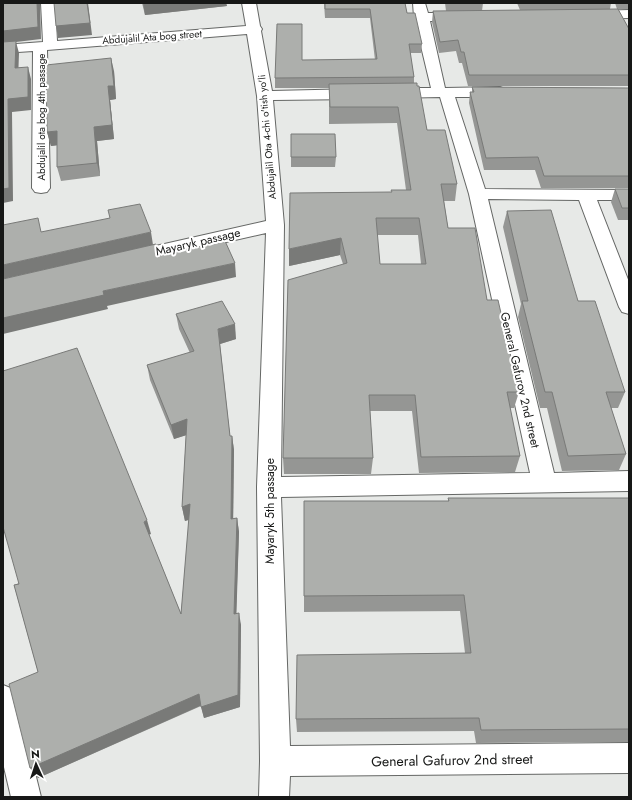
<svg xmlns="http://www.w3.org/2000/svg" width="632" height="800" viewBox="0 0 632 800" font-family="Jost,sans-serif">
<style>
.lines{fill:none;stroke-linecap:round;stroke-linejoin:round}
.street-casing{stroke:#656765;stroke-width:2}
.street{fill:#fff;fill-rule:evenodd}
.wall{fill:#959694;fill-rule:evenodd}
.shaded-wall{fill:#797a78}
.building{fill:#adafac;stroke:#797a78;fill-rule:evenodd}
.labels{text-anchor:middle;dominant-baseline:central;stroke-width:4;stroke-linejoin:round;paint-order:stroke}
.far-street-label{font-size:10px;fill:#171817;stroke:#fff}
.street-label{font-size:12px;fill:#171817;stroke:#fff}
.near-street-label{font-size:14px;fill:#171817;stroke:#fff}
</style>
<rect width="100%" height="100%" fill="#e7e9e7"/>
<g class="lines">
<defs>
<g id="street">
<polygon points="41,3 55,3 57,41 246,26 242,3 256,3 260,26 262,29 261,31 272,91 358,89 363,91 366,94 363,97 358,99 273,100 284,225 281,477 530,473 469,194 440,97 391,98 386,96 383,93 386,90 391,88 431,88 414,17 413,3 425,3 428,13 462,13 467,14 469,17 467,20 462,21 430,21 445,88 500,87 505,89 508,92 505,95 500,97 455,97 485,189 629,190 629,200 597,200 629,282 629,314 622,312 619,307 579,200 488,199 554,473 629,471 629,491 281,497 290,746 629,743 629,773 290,776 289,797 259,797 260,761 257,487 266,233 129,264 122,262 120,258 122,254 129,252 266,221 257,96 247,34 47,50 50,188 47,192 41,193 35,192 32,188 33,51 3,53 3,45 43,42"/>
<polygon points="629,10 629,18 592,19 587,18 585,15 587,12 592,11"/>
<polygon points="3,685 13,689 17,699 41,797 11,797 3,763"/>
</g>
</defs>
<use href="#street" class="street-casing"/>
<use href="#street" class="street"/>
</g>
<g class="wall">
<polygon points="142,3 226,3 227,6 145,15"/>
<path d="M324,3h81l2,10 15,31 -1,9h-11l4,24v6l13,47 30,54 -2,17h-11l4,27 39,72 32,92 -5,16h-4l10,48 -5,16 -96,1 -7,-62h-42l3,47 -2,16h-87l-1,-16 60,-194 -3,-9 -51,11 102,-74 15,-2 -9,-67 -68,1v-36h-54v-10l27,-18h73l-5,-42h-45zM377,235h41l3,29h-41z"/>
<polygon points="445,3 483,3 482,11 520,10 517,3 611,3 610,9 617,9 615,3 629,3 629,9 618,9 629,29 629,86 468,86 462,63 459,63 456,51 439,53 432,22 433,11 446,11"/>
<polygon points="114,71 116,99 110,100 114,139 97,141 100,176 61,181 57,167 57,145 51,146 47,132"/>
<polygon points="472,87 629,88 629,188 541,188 535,170 484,170 469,103 470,92 472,92"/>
<polygon points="291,157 336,157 335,167 291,167"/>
<polygon points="615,189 629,189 629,220 618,220 611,202"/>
<polygon points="507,211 578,301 625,392 618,408 611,408 626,454 619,470 562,471 547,408 540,408 518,317 521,304 503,227"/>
<polygon points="176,314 236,339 220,344 230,436 232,436 234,450 233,519 237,518 239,532 236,613 241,625 240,707 204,718 201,706 38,778 38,672 14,585 151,534 149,535 181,614 189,520 185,521 182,507 186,435 174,439 150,380 147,365 190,353 179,329"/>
<polygon points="448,498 629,498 629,742 476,743 474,731 297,732 296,719 465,653 460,611 304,612 304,596 448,501"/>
</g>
<g class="shaded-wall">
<polygon points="37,3 40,3 41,39 16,42 19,53 18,81 3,44 3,31"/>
<polygon points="87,3 88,3 92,35 58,38 56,26"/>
<polygon points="143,3 226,3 227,6 145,15"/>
<polygon points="111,58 114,71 116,99 110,100 114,139 97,141 100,176 97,163 94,127 108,86"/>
<polygon points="28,67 31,79 31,110 12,112 13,201 3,203 3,189 8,99"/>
<polygon points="57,131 60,145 51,146 47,132"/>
<polygon points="151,232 153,245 3,279 3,265"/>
<polygon points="341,238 340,255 289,266 289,249"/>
<polygon points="235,263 236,277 107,306 108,309 3,334 3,318 103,291"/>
<polygon points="235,324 236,339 220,344 218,329"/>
<polygon points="187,419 190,434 174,439 171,425"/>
<polygon points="232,436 234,450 233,532 231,519"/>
<polygon points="190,504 193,518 185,521 182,507"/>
<polygon points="237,518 239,532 236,627 234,614"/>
<polygon points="147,520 151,534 148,535 144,522"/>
<polygon points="239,613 241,625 240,707 204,718 201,707"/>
<polygon points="199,694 202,705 38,778 30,768"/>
</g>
<g class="building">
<polygon points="3,3 37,3 38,27 3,31"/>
<polygon points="54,3 87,3 90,23 56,26"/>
<polygon points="325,3 405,3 407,13 415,13 422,44 409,44 414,77 275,78 277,24 302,24 302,60 377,59 370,9 325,9"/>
<polygon points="618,9 629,29 629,75 469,75 464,52 461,52 458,40 440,42 433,11"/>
<polygon points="16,41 15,68 28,67 28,97 8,99 9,188 3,189 3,42"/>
<polygon points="111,58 114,86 108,86 112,125 94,127 97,163 57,167 57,131 47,132 46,65"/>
<path d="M417,83v3h2l8,44h18l12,54h-16l7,44h27l12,72h11l21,92h-12l13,64 -99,1 -6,-62h-46l4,63h-90l5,-178 59,-17 -6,-25 -52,11 1,-56 102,-1 -1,-2h20l-13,-83h-68l-1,-23zM376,218h43l7,46h-46z"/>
<polygon points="472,87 629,88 629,176 544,176 538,157 486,158 470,92 474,92"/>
<polygon points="291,134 335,134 336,157 291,157"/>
<polygon points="615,189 629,189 629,208 622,208"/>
<polygon points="140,204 151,232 3,265 3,225 38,218 41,232 110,218 108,210"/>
<polygon points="551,210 578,301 595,301 625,392 606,392 626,454 568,456 552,392 545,392 522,301 528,301 507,211"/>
<polygon points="225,241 235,263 103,291 104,295 3,318 3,279 156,244 160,255"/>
<polygon points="222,301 235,324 218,329 230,436 232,436 231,519 237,518 234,614 239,613 238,695 201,707 199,694 30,768 9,684 38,672 14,585 19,584 3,527 3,371 77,348 147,520 144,522 181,614 190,504 182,507 187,419 171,425 147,365 194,351 176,314"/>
<polygon points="448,498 629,498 629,729 481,730 479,718 296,719 297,655 471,653 464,595 304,596 304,501 449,501"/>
</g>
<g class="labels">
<g class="far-street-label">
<text transform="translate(152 37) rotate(-4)">Abdujalil Ata bog street</text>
<text transform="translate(41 117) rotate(-90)">Abdujalil ota bog 4th passage</text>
<text transform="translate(267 137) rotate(-95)">Abdujalil Ota 4-chi o'tish yo'li</text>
</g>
<g class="street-label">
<text transform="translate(198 242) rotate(-13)">Mаyaryk passage</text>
<text transform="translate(520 380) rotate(77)">General Gafurov 2nd street</text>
<text transform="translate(270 511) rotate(-90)">Mayaryk 5th passage</text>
</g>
<g class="near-street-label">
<text transform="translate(452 760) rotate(-1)">General Gafurov 2nd street</text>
</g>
</g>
<rect width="632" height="800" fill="none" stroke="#171817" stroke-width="8"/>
<g transform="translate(36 764) rotate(357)" stroke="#ffffff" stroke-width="3" paint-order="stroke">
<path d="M0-3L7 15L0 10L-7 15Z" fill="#171817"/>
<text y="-6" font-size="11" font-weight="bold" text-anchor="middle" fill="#171817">N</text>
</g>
</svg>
